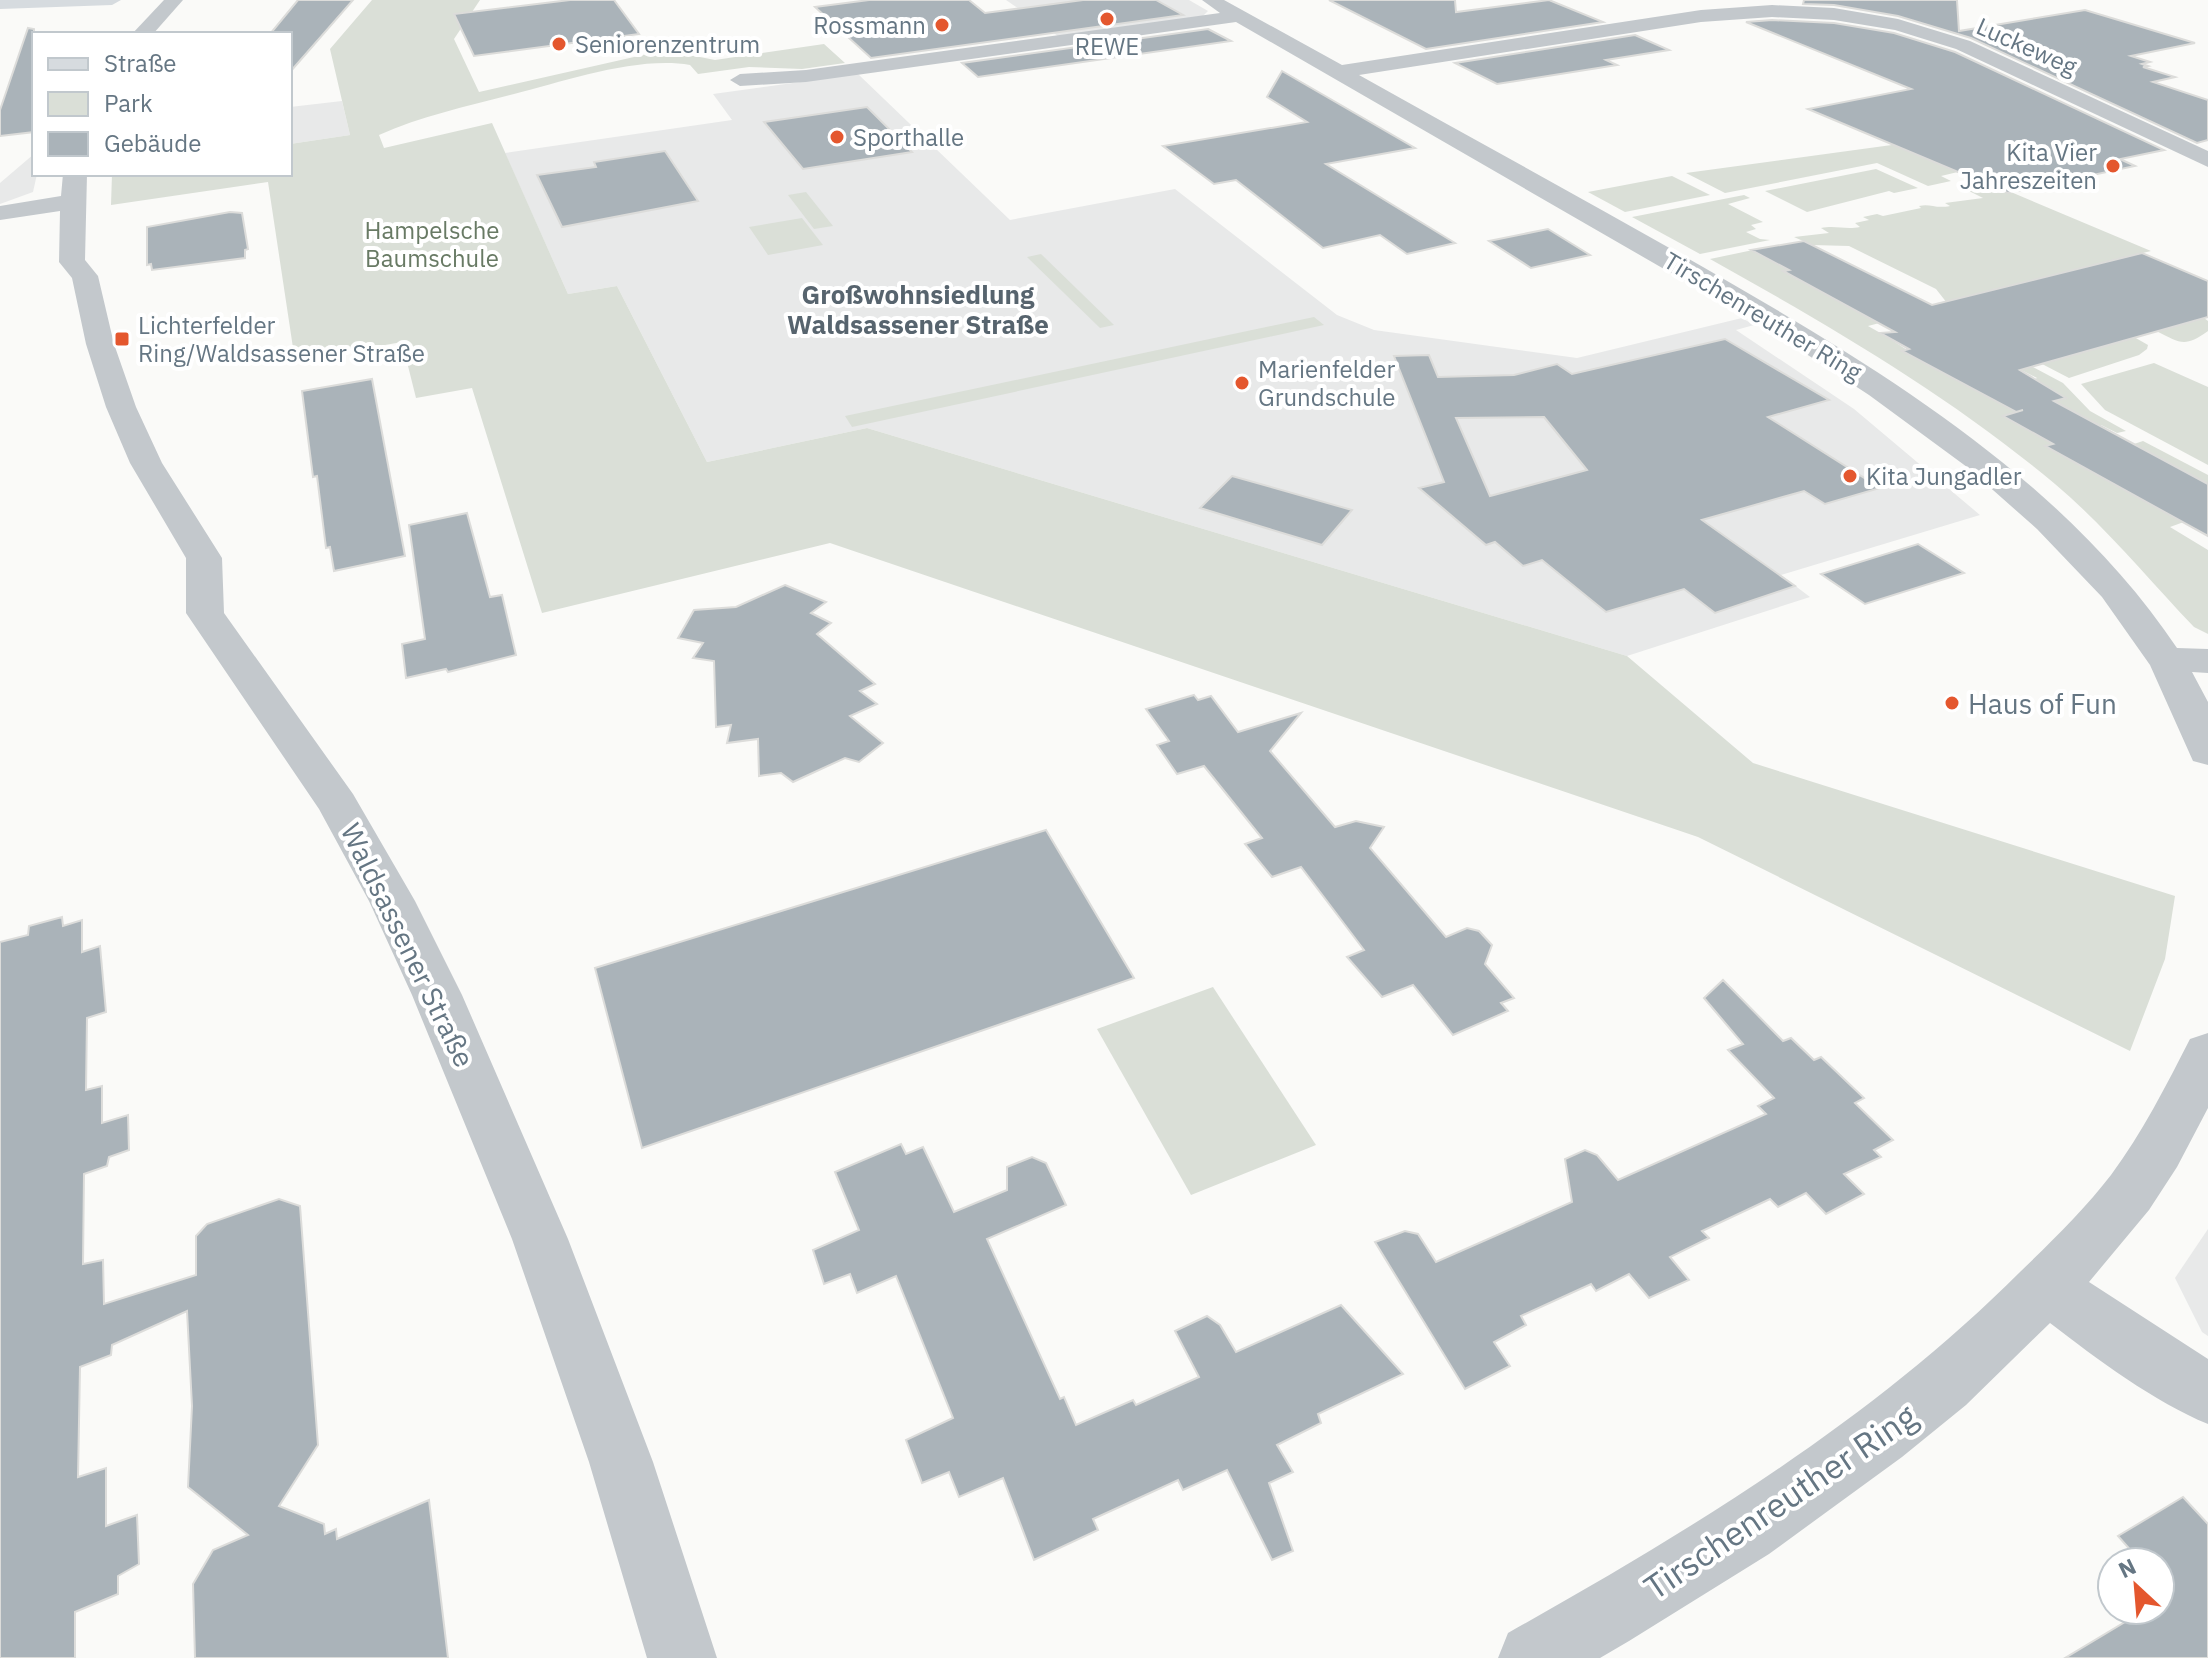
<svg xmlns="http://www.w3.org/2000/svg" width="2208" height="1658" viewBox="0 0 2208 1658" font-family="'IBM Plex Sans',sans-serif">
<style>
.built{fill:#e8e9e9}
.green{fill:#dadfd7}
.building{fill:#aab3b9;stroke:#dcdcda;stroke-width:2;fill-rule:evenodd}
.lines{fill:none;stroke-linecap:round;stroke-linejoin:round}
.street{fill:#c3c8cc;fill-rule:evenodd}
.secondary{fill:#d6dbdf;fill-rule:evenodd}
.poi-dot{fill:#e4572e;stroke:#fff;stroke-width:3}
.labels{text-anchor:middle;dominant-baseline:central;stroke-width:8;stroke-linejoin:round;paint-order:stroke}
.far-poi-label{font-size:24px;fill:#657683;stroke:#fff;text-anchor:start}
.far-street-label{font-size:24px;fill:#657683;stroke:#fff}
.far-park-label{font-size:24px;fill:#687a64;stroke:#fff}
.far-quarter-label{font-size:26px;font-weight:bold;fill:#57646e;stroke:#fff}
.poi-label{font-size:28px;fill:#657683;stroke:#fff;text-anchor:start}
.street-label{font-size:28px;fill:#657683;stroke:#fff}
.near-street-label{font-size:34px;fill:#657683;stroke:#fff}
</style>
<rect width="100%" height="100%" fill="#fafaf8"/>
<g class="built">
<polygon points="1006,0 1189,0 1208,11 1203,16 1058,36"/>
<polygon points="858,74 1010,220 1175,189 1337,315 1374,330 1577,358 1742,318 1754,325 1736,330 1854,409 1980,515 1781,575 1810,597 1627,656 867,428 707,462 617,286 568,294 505,153 732,120 713,94"/>
<polygon points="342,101 350,135 290,144 290,107"/>
<polygon points="34,154 34,174 37,174 33,192 0,204 0,183"/>
<polygon points="2208,1229 2208,1336 2202,1332 2175,1278"/>
</g>
<g class="green">
<path d="M372,0h108l-26,39 25,53 186,-42 50,10 109,-16 21,19 -43,6 -53,-2 -51,7 -8,-9c-53,-9 -124,16 -176,29 -45,12 -93,22 -135,41l5,13 108,-25 76,171 49,-8 90,176 160,-34 760,228 126,107 422,133 -10,63 -35,92 -432,-214 -868,-294 -288,70 -70,-225 -56,10 -14,-56 -107,19 -27,-179 -157,23 1,-31h178v-30l60,-9 -20,-86z"/>
<polygon points="1899,144 1962,171 1941,176 1951,181 1928,186 1877,163 1725,193 1686,173"/>
<polygon points="1876,169 1918,188 1894,193 1889,191 1807,212 1765,191"/>
<polygon points="1672,176 1710,195 1625,212 1588,192"/>
<path d="M1977,186l8,3 14,-2 152,64 -163,40 146,46 14,8 -1,4 -8,6 -70,23 -107,-56 -26,-33 -87,-43 -37,-1 -18,-8 35,-4 -8,-5c15,-3 24,2 39,-1l-5,-4 14,-3 -6,-3 14,-3 6,2 38,-8 -2,-2c11,-3 16,3 31,0l-5,-3 38,-5 -18,-9z"/>
<polygon points="806,192 833,226 814,229 788,195"/>
<polygon points="1744,195 1750,198 1728,204 1763,222 1751,225 1756,229 1746,232 1760,239 1770,240 1700,254 1632,217"/>
<polygon points="802,218 823,245 768,255 749,227"/>
<path d="M1753,250l36,20 -5,2 14,8 12,-2 77,43 -19,5c31,17 60,39 90,55l7,-2 59,31 -20,7 49,27 -7,3 22,12 12,-4 112,64 -22,8 38,23v84l-14,-7c-46,-48 -88,-100 -139,-143 -106,-89 -225,-158 -345,-225z"/>
<polygon points="1041,254 1114,325 1100,328 1027,257"/>
<polygon points="1314,317 1324,325 852,427 845,416"/>
<path d="M2204,318l4,3v10c-24,17 -27,12 -52,0z"/>
<polygon points="1995,347 2063,383 2090,411 2126,431 2117,433 2101,425 2096,426 2044,404 2064,398 2033,380 2037,378 2009,364"/>
<polygon points="2154,363 2208,387 2208,465 2105,410 2081,384"/>
<polygon points="2143,441 2208,475 2208,489 2131,445"/>
<polygon points="1213,987 1316,1145 1191,1195 1097,1029"/>
</g>
<g class="building">
<polygon points="298,0 353,0 290,72 290,34 270,34"/>
<polygon points="570,0 614,0 639,34 474,56 454,14"/>
<polygon points="869,0 969,0 985,13 1083,0 1156,0 1183,15 871,58 815,7"/>
<polygon points="1329,0 1455,0 1456,12 1549,0 1603,22 1426,49"/>
<polygon points="1804,0 1957,0 1959,31 2085,10 2195,43 2131,56 2150,62 2142,64 2148,66 2143,67 2175,77 2153,82 2208,100 2208,140 2197,143 1971,38 1898,16 1834,5 1803,4"/>
<polygon points="1772,20 1834,23 1894,33 1955,52 2164,150 2120,159 2135,166 2008,193 1808,109 1911,89 1746,22"/>
<polygon points="28,28 34,29 34,132 0,136 0,110"/>
<polygon points="1208,29 1231,41 978,77 962,63"/>
<polygon points="1635,35 1669,50 1606,60 1617,65 1497,84 1455,63"/>
<polygon points="1282,71 1415,148 1326,164 1455,243 1407,254 1380,235 1323,248 1236,180 1214,184 1163,146 1307,122 1267,97"/>
<polygon points="867,107 912,152 803,169 764,122"/>
<polygon points="665,151 698,201 562,227 537,175 596,167 594,162"/>
<polygon points="230,212 242,213 248,249 245,250 245,258 152,270 151,264 147,265 147,227"/>
<polygon points="1548,229 1590,255 1531,268 1489,241"/>
<polygon points="1804,241 1932,305 2142,253 2208,281 2208,317 2020,370 2066,398 2054,401 2208,484 2208,536 2045,446 2053,444 2003,416 2023,410 2016,412 1902,351 1909,349 1880,333 1895,332 1783,271 1789,270 1751,250"/>
<path d="M1725,339l104,61 -61,17 112,71 -55,16 -21,-13 -102,29 93,66 -80,27 -31,-24 -78,23 -64,-52 -19,6 -28,-24 -9,3 -67,-57 25,-6 -50,-126 35,-1 9,22 76,-2 43,-11 15,10zM1544,417l43,53 -97,26 -34,-78z"/>
<polygon points="372,379 405,556 334,571 330,547 326,548 317,476 313,477 302,391"/>
<polygon points="1232,476 1352,510 1322,545 1200,508"/>
<polygon points="467,513 490,597 502,595 516,655 448,672 446,669 406,678 402,644 425,639 409,525"/>
<polygon points="1918,544 1964,573 1865,604 1821,574"/>
<polygon points="785,585 826,602 811,613 831,623 817,634 875,684 860,691 877,704 850,716 883,743 859,762 845,758 793,782 781,773 759,776 758,739 727,743 731,725 716,727 714,661 693,658 703,643 678,638 694,610 736,607"/>
<polygon points="1194,695 1198,700 1211,696 1238,732 1301,713 1270,751 1335,827 1356,821 1384,827 1370,848 1446,937 1467,928 1479,931 1492,945 1485,964 1514,998 1501,1003 1508,1011 1453,1035 1413,985 1382,997 1347,957 1364,950 1301,867 1272,877 1245,844 1262,838 1204,766 1177,774 1157,745 1169,741 1146,709"/>
<polygon points="1046,830 1134,978 642,1148 595,968"/>
<polygon points="62,917 63,926 82,920 82,952 100,946 106,1012 87,1018 86,1090 102,1086 102,1123 128,1115 129,1150 109,1157 107,1166 84,1174 83,1264 103,1260 104,1304 196,1275 196,1236 207,1224 279,1199 300,1206 318,1445 279,1506 324,1524 325,1534 336,1529 337,1539 429,1500 448,1658 195,1658 193,1584 213,1550 248,1535 188,1487 192,1406 187,1311 112,1345 111,1355 80,1367 78,1477 106,1468 106,1526 137,1515 139,1564 118,1576 118,1594 75,1612 75,1658 0,1658 0,942 28,935 29,926"/>
<polygon points="1723,980 1783,1041 1791,1038 1814,1060 1821,1057 1864,1098 1855,1103 1893,1140 1874,1150 1881,1157 1844,1174 1864,1194 1826,1214 1806,1193 1778,1207 1770,1199 1702,1231 1709,1238 1670,1257 1689,1280 1649,1298 1629,1274 1596,1291 1591,1284 1521,1316 1526,1325 1494,1342 1510,1366 1465,1389 1375,1242 1405,1231 1418,1234 1436,1262 1572,1202 1565,1159 1585,1150 1597,1155 1618,1180 1766,1114 1758,1106 1774,1098 1728,1050 1743,1044 1704,998"/>
<polygon points="901,1144 906,1154 923,1147 954,1212 1007,1190 1007,1167 1032,1157 1046,1163 1066,1205 987,1239 1060,1399 1064,1397 1076,1425 1133,1400 1136,1405 1199,1377 1175,1331 1207,1316 1220,1325 1236,1352 1341,1305 1403,1374 1318,1414 1321,1423 1277,1445 1293,1472 1269,1483 1293,1551 1272,1560 1227,1470 1183,1490 1178,1480 1126,1504 1093,1519 1098,1530 1034,1560 1003,1478 959,1497 949,1472 922,1483 906,1440 953,1418 896,1276 857,1293 850,1274 824,1284 813,1250 859,1230 835,1172"/>
<polygon points="2183,1497 2208,1524 2208,1658 2065,1658 2145,1610 2160,1610 2160,1601 2171,1595 2160,1583 2160,1562 2141,1562 2118,1536"/>
</g>
<g class="lines">
<g class="street">
<polygon points="164,0 183,0 153,34 132,34"/>
<path d="M1202,0h22l118,65 359,-55 71,-5 62,3 64,11 72,22 238,110v16l-252,-118 -61,-19 -61,-10 -62,-3 -71,5 -342,53c114,64 230,127 344,192 174,100 360,211 474,381l31,1v24l-16,-1 16,30v63l-15,-4 -43,-96 -48,-68 -65,-68 -70,-62 -98,-72 -101,-66 -532,-307 -430,60 -66,4 -10,-6 10,-6 66,-4 414,-57z"/>
<polygon points="63,174 87,174 85,260 98,276 114,344 136,407 162,463 222,558 224,613 353,794 415,901 462,995 568,1239 653,1462 717,1658 647,1658 589,1462 512,1239 412,995 369,901 319,809 186,613 186,558 130,463 106,407 86,344 72,278 59,262 60,211 0,220 0,206 61,196"/>
<path d="M2208,1033v75l-31,59 -28,43 -60,72 119,77v65c-54,-22 -111,-65 -158,-101l-84,82 -64,52 -133,97 -140,87 -29,17h-102l10,-25c183,-103 363,-212 512,-361 32,-31 64,-62 91,-97 31,-42 55,-89 79,-136z"/>
</g>
<polygon class="secondary" points="0,0 121,0 112,5 0,9"/>
</g>
<g class="poi-dot">
<circle cx="1107" cy="19" r="8"/>
<circle cx="942" cy="25" r="8"/>
<circle cx="559" cy="44" r="8"/>
<circle cx="837" cy="137" r="8"/>
<circle cx="2113" cy="166" r="8"/>
<rect x="114" y="331" width="16" height="16" rx="4"/>
<circle cx="1242" cy="383" r="8"/>
<circle cx="1850" cy="476" r="8"/>
<circle cx="1952" cy="703" r="8"/>
</g>
<g class="labels">
<g class="far-poi-label">
<text x="926" y="25" text-anchor="end">Rossmann</text>
<text x="575" y="44">Seniorenzentrum</text>
<text x="1107" y="46" text-anchor="middle">REWE</text>
<text x="853" y="137">Sporthalle</text>
<text x="2097" y="152" text-anchor="end">Kita Vier<tspan x="2097" dy="28">Jahreszeiten</tspan></text>
<text x="138" y="325">Lichterfelder<tspan x="138" dy="28">Ring/Waldsassener Straße</tspan></text>
<text x="1258" y="369">Marienfelder<tspan x="1258" dy="28">Grundschule</tspan></text>
<text x="1866" y="476">Kita Jungadler</text>
</g>
<g class="far-street-label">
<text transform="translate(2027 46) rotate(24)">Luckeweg</text>
<text transform="translate(1763 316) rotate(31)">Tirschenreuther Ring</text>
</g>
<g class="far-park-label">
<text x="432" y="230">Hampelsche<tspan x="432" dy="28">Baumschule</tspan></text>
</g>
<g class="far-quarter-label">
<text x="918" y="294">Großwohnsiedlung<tspan x="918" dy="30">Waldsassener Straße</tspan></text>
</g>
<g class="poi-label">
<text x="1968" y="703">Haus of Fun</text>
</g>
<g class="street-label">
<text transform="translate(408 945) rotate(64)">Waldsassener Straße</text>
</g>
<g class="near-street-label">
<text transform="translate(1780 1501) rotate(-34)">Tirschenreuther Ring</text>
</g>
</g>
<rect x="32" y="32" width="260" height="144" fill="#ffffff" stroke="#c1c8cd" stroke-width="2"/>
<rect x="48" y="58" width="40" height="12" fill="#d6dbdf" stroke="#c1c8cd" stroke-width="2"/>
<text x="104" y="72" font-size="24" fill="#657683">Straße</text>
<rect x="48" y="92" width="40" height="24" fill="#dadfd7" stroke="#c1c8cd" stroke-width="2"/>
<text x="104" y="112" font-size="24" fill="#657683">Park</text>
<rect x="48" y="132" width="40" height="24" fill="#aab3b9" stroke="#c1c8cd" stroke-width="2"/>
<text x="104" y="152" font-size="24" fill="#657683">Gebäude</text>
<g transform="translate(2136 1586) rotate(334)"><circle r="38" fill="#ffffff" stroke="#c1c8cd" stroke-width="2"/>
<path d="M0-6L14 30L0 20L-14 30Z" fill="#e4572e"/>
<text y="-12" font-size="22" font-weight="bold" text-anchor="middle" fill="#657683">N</text>
</g>
</svg>
